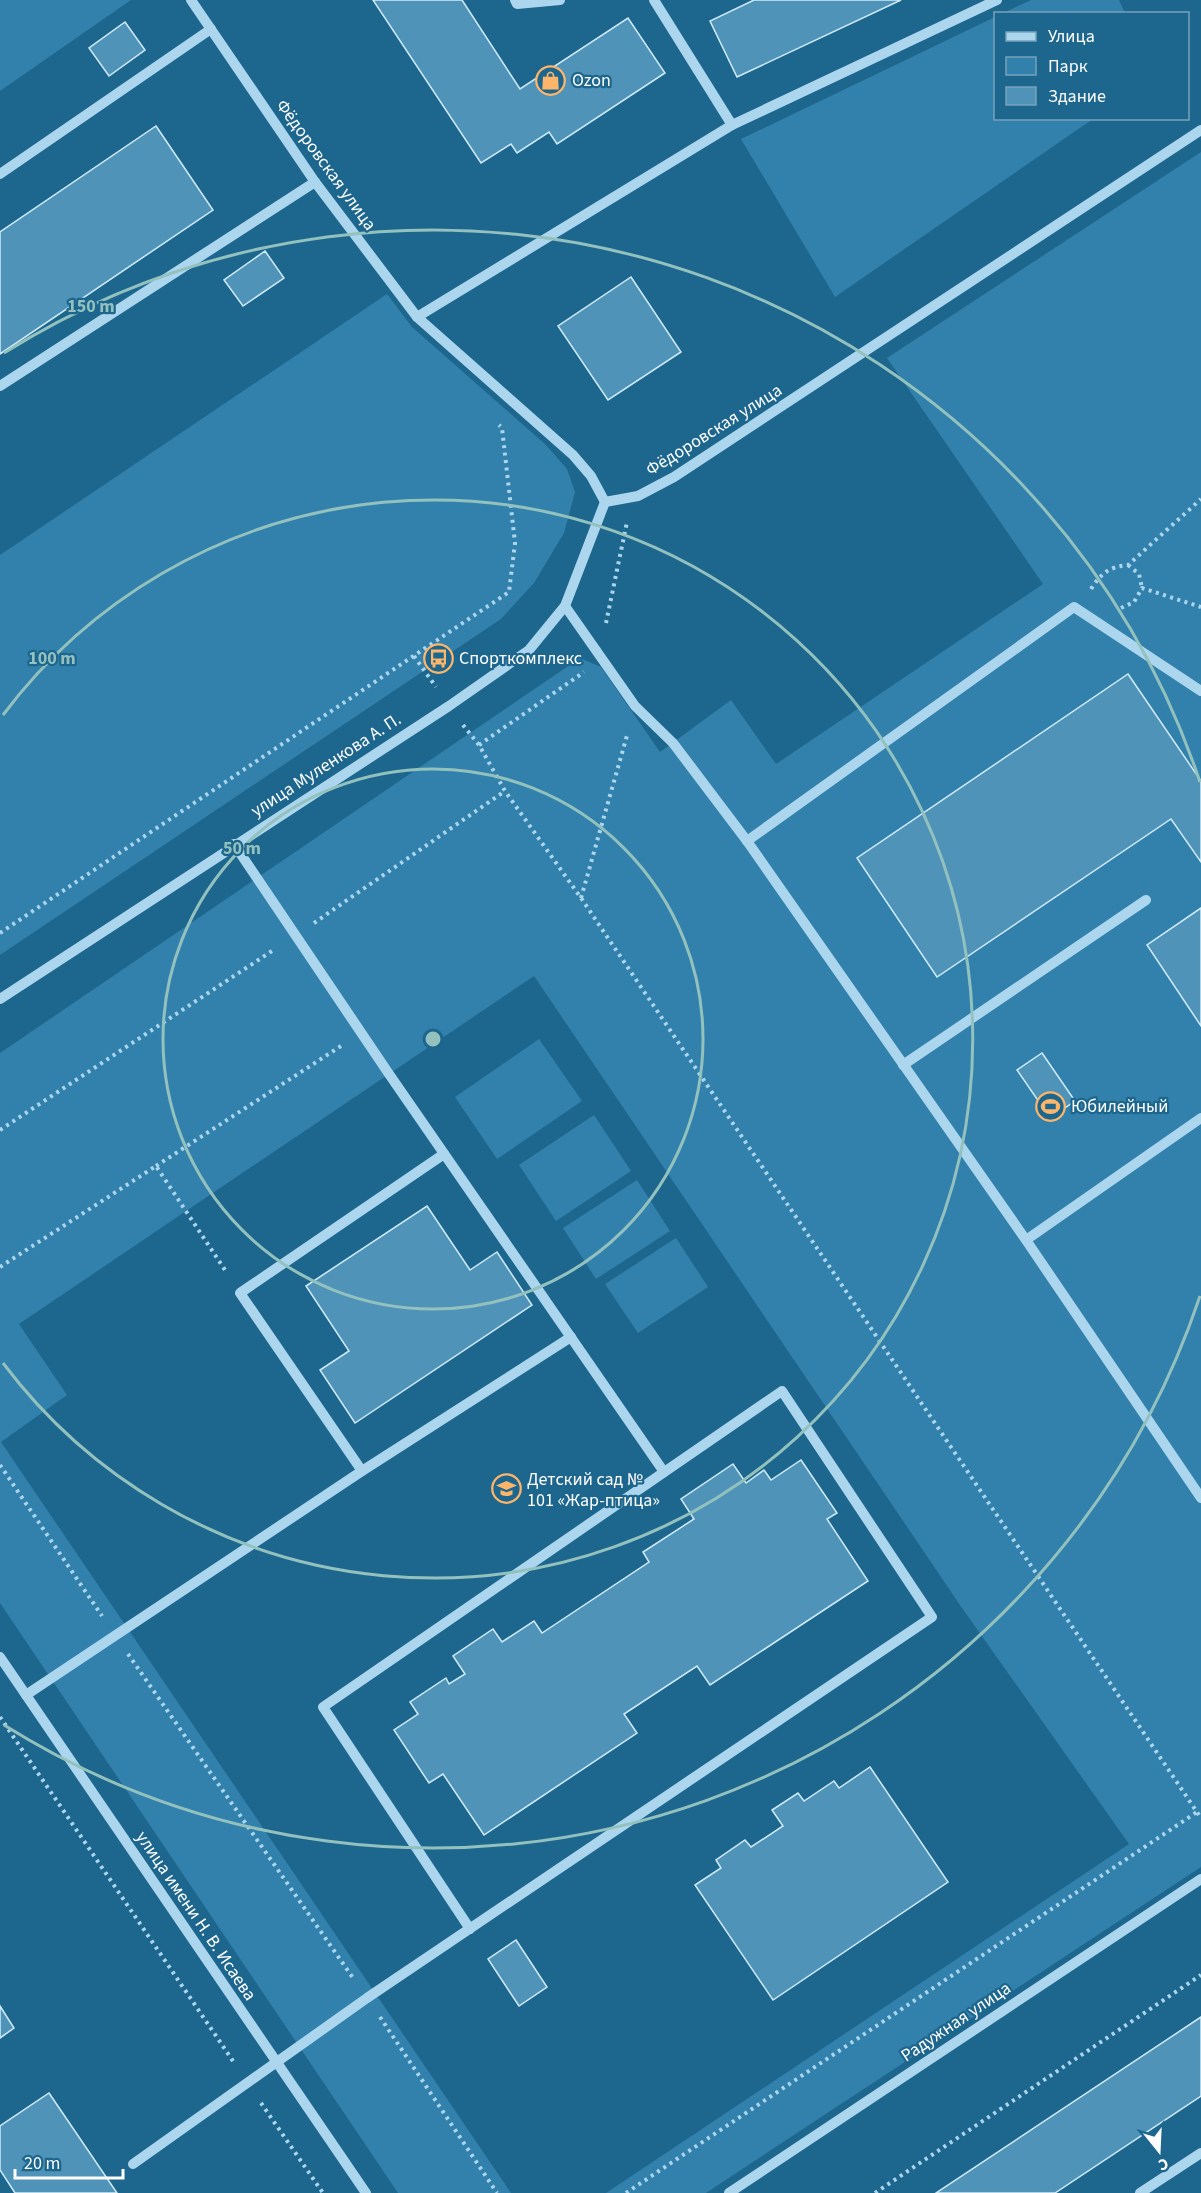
<svg xmlns="http://www.w3.org/2000/svg" width="1201" height="2193" viewBox="0 0 1201 2193" font-family="'Source Sans 3',sans-serif">
<style>
.green{fill:#3181ac}
.building{fill:#4f93b9;stroke:#d1ecf9;stroke-width:1.5}
.lines{fill:none;stroke-linecap:round;stroke-linejoin:round}
.path{stroke:#acd6ed;stroke-width:4;stroke-dasharray:3 4.5;stroke-linecap:butt}
.minor{stroke:#acd6ed;stroke-width:10}
.ring{fill:none;stroke:#93c1be;stroke-width:3}
.labels{text-anchor:middle;dominant-baseline:central;stroke-width:4.5;stroke-linejoin:round;paint-order:stroke}
.poi-label{font-size:18px;fill:#fff;stroke:#1d668e;text-anchor:start}
.street-label{font-size:18px;fill:#fff;stroke:#1d668e}
.centre{fill:#93c1be;stroke:#1d668e;stroke-width:3}
.ring-label{font-size:18px;text-anchor:middle;font-weight:bold;fill:#93c1be;stroke:#1d668e;stroke-width:4.5;stroke-linejoin:round;paint-order:stroke}
</style>
<rect width="100%" height="100%" fill="#1d668e"/>
<g class="green">
<polygon points="0,0 131,0 0,91"/>
<polygon points="1031,0 1119,0 1125,13 1003,13"/>
<polygon points="995,17 996,118 1093,119 835,297 741,139"/>
<polygon points="1201,152 1201,1867 706,2193 606,2193 1129,1844 962,1608 534,976 19,1324 67,1395 1,1442 511,2193 398,2193 0,1603 0,1053 580,658 601,667 660,752 731,700 776,764 1043,584 887,358"/>
<polygon points="387,294 412,327 546,445 567,469 575,492 564,533 534,583 501,619 0,955 0,555"/>
<polygon points="539,1039 582,1101 497,1159 455,1097"/>
<polygon points="594,1115 631,1171 556,1221 519,1165"/>
<polygon points="637,1180 670,1231 596,1279 563,1228"/>
<polygon points="676,1238 708,1287 638,1333 605,1284"/>
</g>
<g class="building">
<polygon points="373,0 462,0 520,89 628,18 665,73 557,144 549,132 517,153 511,144 481,163"/>
<polygon points="754,0 901,0 737,77 710,21"/>
<polygon points="125,22 145,50 109,76 89,48"/>
<polygon points="156,126 213,210 0,354 0,232"/>
<polygon points="265,251 284,278 243,306 224,280"/>
<polygon points="631,277 681,352 608,400 558,326"/>
<polygon points="1128,674 1201,781 1201,862 1171,819 937,977 857,858"/>
<polygon points="1201,908 1201,1026 1147,945"/>
<polygon points="1042,1053 1075,1101 1050,1118 1017,1070"/>
<polygon points="427,1206 470,1270 497,1252 532,1305 355,1423 320,1370 349,1351 306,1286"/>
<polygon points="801,1460 837,1513 827,1519 868,1581 710,1685 697,1666 624,1714 637,1733 484,1835 443,1774 429,1783 394,1730 418,1714 410,1702 446,1678 449,1684 465,1674 453,1656 493,1629 502,1642 534,1621 542,1633 649,1562 643,1552 694,1519 681,1499 733,1464 746,1483 764,1470 771,1480"/>
<polygon points="870,1767 948,1882 773,2000 695,1885 721,1868 716,1860 745,1840 751,1847 783,1826 772,1810 798,1793 804,1801 834,1781 839,1788"/>
<polygon points="516,1940 547,1987 519,2006 488,1959"/>
<polygon points="0,2006 14,2028 0,2038"/>
<polygon points="1201,2017 1201,2096 1055,2193 936,2193"/>
<polygon points="49,2093 117,2193 15,2193 0,2170 0,2126"/>
</g>
<g class="lines">
<g class="path">
<polyline points="1128,565 1139,574 1142,588"/>
<path d="M1091,589c10,-15 17,-22 37,-24l73,-66"/>
<polyline points="1121,608 1134,602 1142,588 1201,607"/>
<polyline points="606,623 627,522"/>
<polyline points="414,656 436,687"/>
<polyline points="463,725 479,745 505,791 581,898 1201,1818"/>
<polyline points="479,745 584,672"/>
<polyline points="581,898 628,732"/>
<polyline points="314,923 505,791"/>
<polyline points="0,933 509,592 515,543 502,428 499,425"/>
<polyline points="0,1130 275,949"/>
<polyline points="156,1166 341,1046"/>
<polyline points="0,1267 156,1166 227,1273"/>
<polyline points="0,1465 102,1616"/>
<polyline points="128,1654 353,1978"/>
<polyline points="0,1717 235,2064"/>
<polyline points="380,2017 497,2193"/>
<polyline points="261,2103 323,2193"/>
<polyline points="626,2193 1197,1812"/>
<polyline points="875,2193 1201,1975"/>
</g>
<g class="minor">
<polyline points="191,0 315,182 417,317 573,455 591,476 605,502"/>
<polyline points="515,0 517,4 560,0"/>
<polyline points="654,0 732,125"/>
<polyline points="0,174 211,29"/>
<polyline points="417,317 732,125 997,0"/>
<polyline points="0,386 315,182"/>
<polyline points="605,502 638,496 674,477 1201,130"/>
<polyline points="565,606 635,706 673,743 747,841 1026,1240 1201,1498"/>
<polyline points="747,841 1074,607 1201,691"/>
<polyline points="234,844 389,1074 664,1472"/>
<polyline points="0,999 449,706 529,650 565,606 605,502"/>
<polyline points="903,1065 1146,900"/>
<polyline points="1026,1240 1201,1118"/>
<polyline points="362,1471 240,1293 444,1154"/>
<polyline points="0,1657 366,2193"/>
<polyline points="26,1695 362,1471 571,1337"/>
<polyline points="133,2164 367,1998 932,1617 782,1391 323,1707 470,1929"/>
<polyline points="729,2193 1201,1879"/>
<polyline points="1140,2193 1201,2153"/>
</g>
</g>
<g class="ring">
<circle cx="433" cy="1039" r="270"/>
<path d="M3 715A539 539 0 1 1 3 1363"/>
<path d="M1200 1296A809 809 0 0 1 4 1725M4 353A809 809 0 0 1 1200 782"/>
</g>
<defs>
<symbol id="shop-ring" viewBox="-11 -11 22 22"><circle r="9.5" fill="#1d668e" stroke="#fcb56a" stroke-width="1.5"/><path d="M-5-2.5h2.3a2.7 3.5 0 0 1 5.4 0H5L5.5 6h-11ZM-1.5-2.5h3a1.5 2.3 0 0 0-3 0Z" fill="#fcb56a"/></symbol>
<symbol id="bus-ring" viewBox="-11 -11 22 22"><circle r="9.5" fill="#1d668e" stroke="#fcb56a" stroke-width="1.5"/><path d="M-5-6H5V4H4V6H2V4H-2V6H-4V4H-5ZM-3.5-4V0h7V-4ZM-3.5 1.2v1.5H-2V1.2ZM2 1.2v1.5H3.5V1.2Z" fill="#fcb56a"/></symbol>
<symbol id="stadium-ring" viewBox="-11 -11 22 22"><circle r="9.5" fill="#1d668e" stroke="#fcb56a" stroke-width="1.5"/><path d="M0-5a6.5 5 0 1 0 0 10a6.5 5 0 1 0 0-10ZM-3.5-1.8h7v3.6h-7Z" fill="#fcb56a"/></symbol>
<symbol id="school-ring" viewBox="-11 -11 22 22"><circle r="9.5" fill="#1d668e" stroke="#fcb56a" stroke-width="1.5"/><path d="M0-5L7-2L0 1L-7-2ZM-4 1L0 2.5L4 1V4Q0 6-4 4Z" fill="#fcb56a"/></symbol>
</defs>
<g fill-rule="evenodd">
<use href="#shop-ring" x="534" y="64" width="33" height="33"/>
<use href="#bus-ring" x="422" y="642" width="33" height="33"/>
<use href="#stadium-ring" x="1034" y="1090" width="33" height="33"/>
<use href="#school-ring" x="490" y="1472" width="33" height="33"/>
</g>
<g class="labels">
<g class="poi-label">
<text x="572" y="80">Ozon</text>
<text x="459" y="658">Спорткомплекс</text>
<text x="1071" y="1106">Юбилейный</text>
<text x="527" y="1479">Детский сад №<tspan x="527" dy="21">101 «Жар-птица»</tspan></text>
</g>
<g class="street-label">
<text transform="translate(326 165) rotate(54)">Фёдоровская улица</text>
<text transform="translate(714 430) rotate(-32)">Фёдоровская улица</text>
<text transform="translate(326 765) rotate(-33)">улица Муленкова А. П.</text>
<text transform="translate(196 1916) rotate(56)">улица имени Н. В. Исаева</text>
<text transform="translate(956 2022) rotate(-34)">Радужная улица</text>
</g>
</g>
<circle cx="433" cy="1039" r="9" class="centre"/>
<g class="ring-label">
<text x="91" y="312">150 m</text>
<text x="52" y="664">100 m</text>
<text x="242" y="854">50 m</text>
</g>
<rect x="994" y="12" width="195" height="108" fill="#1d668e" stroke="#77a3bb" stroke-width="1.5"/>
<rect x="1006" y="32" width="30" height="9" fill="#acd6ed" stroke="#77a3bb" stroke-width="1.5"/>
<text x="1048" y="42" font-size="18" fill="#ffffff">Улица</text>
<rect x="1006" y="57" width="30" height="18" fill="#3181ac" stroke="#77a3bb" stroke-width="1.5"/>
<text x="1048" y="72" font-size="18" fill="#ffffff">Парк</text>
<rect x="1006" y="87" width="30" height="18" fill="#4f93b9" stroke="#77a3bb" stroke-width="1.5"/>
<text x="1048" y="102" font-size="18" fill="#ffffff">Здание</text>
<g transform="translate(1159 2151) rotate(162)" stroke="#1d668e" stroke-width="4.5" paint-order="stroke">
<path d="M0-4.5L10 22L0 15L-10 22Z" fill="#ffffff"/>
<text y="-9" font-size="16" font-weight="bold" text-anchor="middle" fill="#ffffff">С</text>
</g>
<path d="M15 2169v9h108v-9" fill="none" stroke="#ffffff" stroke-width="3"/>
<text x="24" y="2169" font-size="18" fill="#ffffff" stroke="#1d668e" stroke-width="4.5" paint-order="stroke">20 m</text>
</svg>
